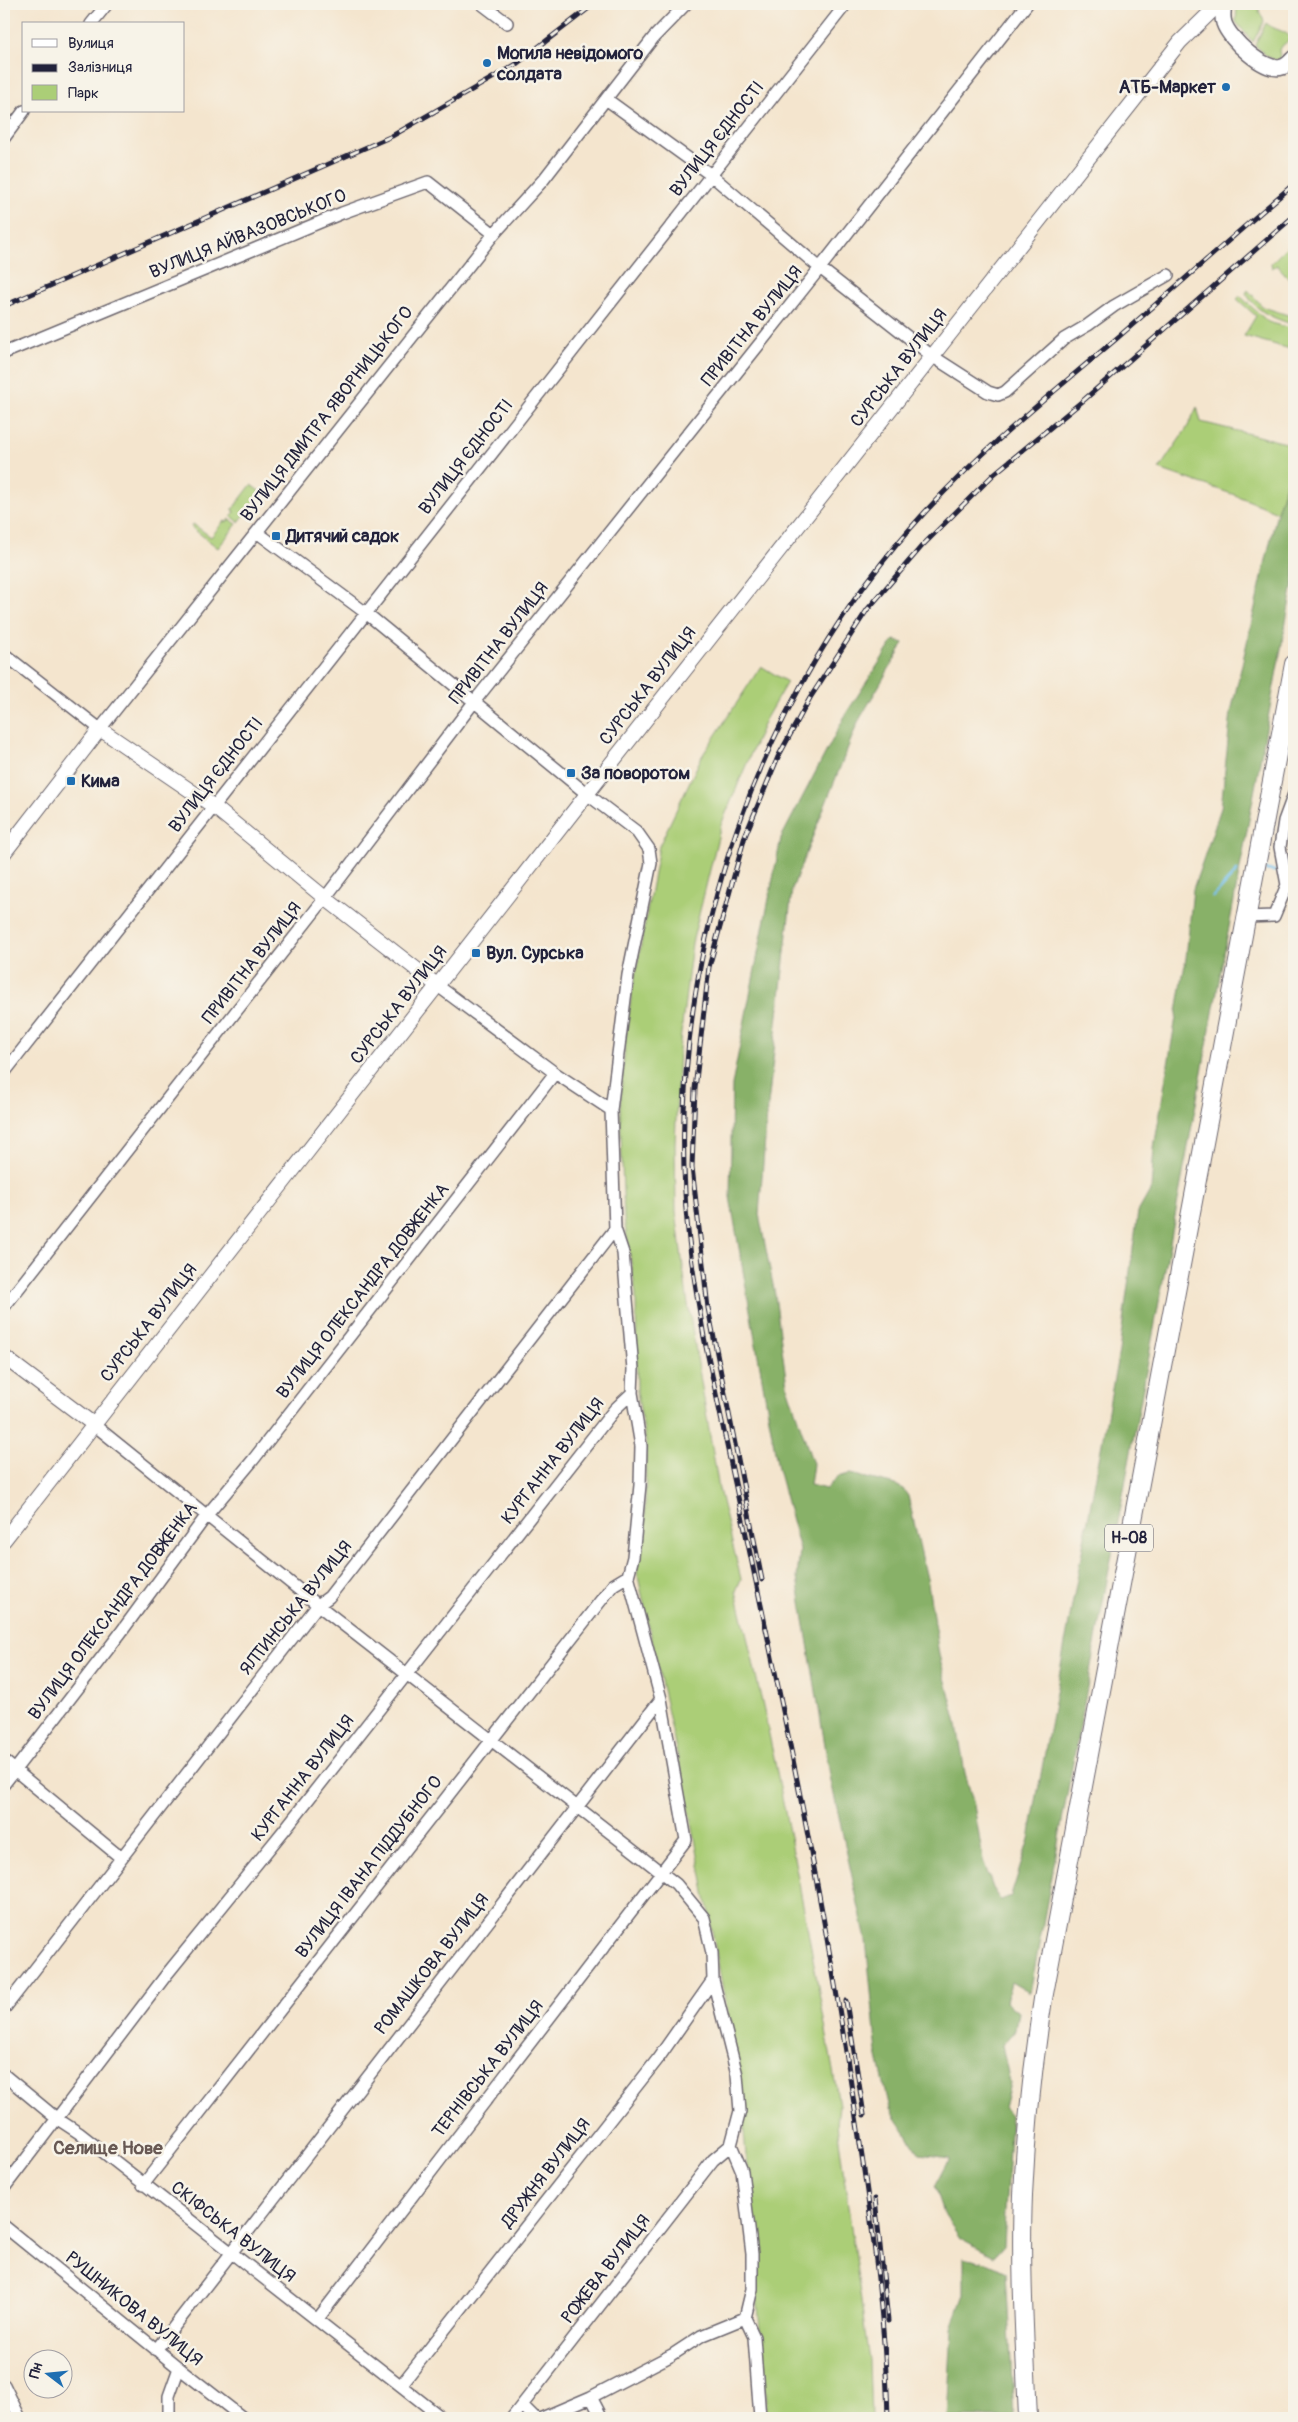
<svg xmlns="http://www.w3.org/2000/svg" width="1298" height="2422" font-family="Pangolin,sans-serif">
<rect width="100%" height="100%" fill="#f7f3e8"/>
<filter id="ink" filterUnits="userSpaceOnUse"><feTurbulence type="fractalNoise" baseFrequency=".02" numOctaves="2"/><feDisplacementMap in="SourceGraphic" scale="10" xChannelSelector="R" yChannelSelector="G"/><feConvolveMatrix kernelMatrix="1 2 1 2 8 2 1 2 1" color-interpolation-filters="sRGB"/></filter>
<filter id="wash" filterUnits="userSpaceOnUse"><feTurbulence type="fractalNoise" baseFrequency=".0096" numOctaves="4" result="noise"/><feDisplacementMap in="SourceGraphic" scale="20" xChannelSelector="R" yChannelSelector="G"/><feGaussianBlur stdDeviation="1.12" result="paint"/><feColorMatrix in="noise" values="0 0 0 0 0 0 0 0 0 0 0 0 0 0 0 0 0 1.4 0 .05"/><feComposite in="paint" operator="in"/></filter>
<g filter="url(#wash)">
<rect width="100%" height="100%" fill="#f4e5ce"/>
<path fill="#abce77" stroke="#667859" d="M1237,4L1259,5V11L1264,21L1253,42L1236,22Z
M1266,23C1275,31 1284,29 1291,38L1279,49L1280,58L1276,60L1268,57L1255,45Z
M1294,240V284L1277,265L1272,268L1271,263Z
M1248,290L1263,307L1294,317V325C1274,318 1257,313 1246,293Z
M1240,296L1268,322L1294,329V350L1244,336L1256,316L1237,299Z
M1197,407L1201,422L1294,445V458L1277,512L1235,495L1159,469L1187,428Z
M251,485L262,493L239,522L231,516L235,512L232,510Z
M229,519L237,524L218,548L191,527L193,524L211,537L224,521L227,522Z
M761,666L787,682L765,720L721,825L692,943L679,1050L675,1144L676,1212L687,1298L719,1489L741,1579L736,1591C778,1760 809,1933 839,2105L837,2125L869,2360L871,2418H767L740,2082L692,1822L637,1572L645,1517L646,1443L637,1392L636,1294L624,1219L620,1107L627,1021L659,846L702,756Z"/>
<path fill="#88b168" stroke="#556a52" d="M1294,458V579L1030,1993L1011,1982L1006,2002L1018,2012L1015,2030L1002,2045L1010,2083L1004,2108L1011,2116L1003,2246L994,2256L960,2238L945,2216L935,2186L950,2158L920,2154L890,2109L877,2053L866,1940L831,1781L797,1578L800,1550L778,1469L730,1197L732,1085L781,838L847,712L894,640L904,643L858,722L792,889L767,1114L759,1214L775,1295L787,1386L813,1464L810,1485L826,1489L837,1477L850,1474L896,1485L903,1489L908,1496L928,1583L939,1655L956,1719L965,1773L974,1805L983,1860L993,1888L1001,1900L1011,1896L1029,1839L1119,1351L1138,1212L1151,1189L1154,1148L1186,958L1193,889L1221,808L1231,712L1277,512Z
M964,2258L986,2263L1006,2272L1014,2418H947L952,2328L964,2294Z"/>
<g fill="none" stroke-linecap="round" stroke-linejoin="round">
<path stroke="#75c1ee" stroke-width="3" d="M1291,864L1294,862
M1266,870L1275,871
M1213,897L1237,871"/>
</g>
</g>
<g filter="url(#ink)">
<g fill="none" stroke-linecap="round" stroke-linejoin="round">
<g stroke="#6c666e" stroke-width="14">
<path id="minor" d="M482,4L507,23
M91,24L107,4
M606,99L711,175L820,268L932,356L988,392L998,395L1005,392L1064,339L1088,325L1114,306L1168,275
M4,138L24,111
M4,353L342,213L428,182L494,234
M4,654L100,729L494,234L544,179L654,37L686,4
M1246,917L1274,916L1287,885L1280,847L1284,821L1294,794
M438,986L555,1073
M4,1073L846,4
M4,1307L325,898L474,702L820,268L1027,4
M93,1424L318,1605L676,1884L704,1918L712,1953L713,1980L737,2075L740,2111L731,2145L742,2171L752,2254V2289L745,2318L754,2337L760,2418
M4,1761L120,1857
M4,1784L119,1635L207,1515L253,1460L555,1073L611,1110L628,975L651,863L649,849L637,832L587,794L366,613L258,533
M4,2009L318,1605L329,1597L615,1229
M4,2075L56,2118L79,2133L442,2418
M143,2185L613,1585L628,1576
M4,2188L167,1974L285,1829L615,1409L632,1393
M4,2226L179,2368L243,2418
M317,2320L686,1840L661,1699L628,1576L633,1557L640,1485L641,1446L632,1393L633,1369L623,1253L615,1229L611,1110
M156,2350L661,1699
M4,2385L20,2418
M401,2385L657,2060L713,1980
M522,2405L535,2418
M169,2418V2396L179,2368
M512,2418L713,2160L731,2145
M542,2418L591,2397
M602,2418L591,2397L672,2355L701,2336L745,2318"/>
</g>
<g stroke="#6c666e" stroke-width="16">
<path id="tertiary" d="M4,853L100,729L213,806L325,898L438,986
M4,1357L93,1424
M4,1540L587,794L1180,42L1219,4"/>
</g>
<g stroke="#6c666e" stroke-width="18">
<path id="secondary" d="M1224,4C1223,10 1222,17 1224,23C1229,39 1265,73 1282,67C1287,66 1291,61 1294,58"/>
</g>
<g stroke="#6c666e" stroke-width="20">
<path id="primary" d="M1028,2418C1025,2344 1020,2269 1023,2195C1026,2129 1033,2064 1043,1999L1294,664"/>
</g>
<use href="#minor" stroke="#fff" stroke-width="11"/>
<use href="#tertiary" stroke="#fff" stroke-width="14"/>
<use href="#secondary" stroke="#fff" stroke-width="15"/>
<use href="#primary" stroke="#fff" stroke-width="18"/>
<g stroke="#22223b" stroke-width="5">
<path id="rail" d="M4,306L392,136L515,65L594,4
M762,1580L708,1308L692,1167L695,1089L709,967L745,836L778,757L810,698L867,610L922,546L994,474L1085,399L1294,216
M846,2001L864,2115
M875,2199L888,2321
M888,2418C885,2306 868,2194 851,2084C813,1833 756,1585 704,1337C696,1289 687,1241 685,1192C671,947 759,692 926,511C984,448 1051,394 1116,339C1176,287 1234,235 1294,184"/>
</g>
<use href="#rail" stroke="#f7f3e8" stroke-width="3" stroke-dasharray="9" stroke-linecap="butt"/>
</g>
</g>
<g fill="#1f6fb2" stroke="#f7f3e8" stroke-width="2">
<circle cx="487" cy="63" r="5"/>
<circle cx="1226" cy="87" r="5"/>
<rect x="271" y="531" width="10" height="10" rx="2.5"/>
<rect x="566" y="768" width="10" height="10" rx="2.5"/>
<rect x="66" y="776" width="10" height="10" rx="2.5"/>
<rect x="471" y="948" width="10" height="10" rx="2.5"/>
</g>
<g text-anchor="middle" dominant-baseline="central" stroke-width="5" stroke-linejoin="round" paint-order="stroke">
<rect fill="#f7f3e8" stroke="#62616f" stroke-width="1" x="1105" y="1524.5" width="48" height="27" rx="4"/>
<g font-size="16" font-weight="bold" fill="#22223b">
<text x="1129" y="1538">Н-08</text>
</g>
<g font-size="18" font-weight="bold" fill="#22223b" stroke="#f7f3e8" text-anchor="start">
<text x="497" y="53">Могила невідомого<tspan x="497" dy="21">солдата</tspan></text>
<text x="1216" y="87" text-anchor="end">АТБ-Маркет</text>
<text x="286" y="536">Дитячий садок</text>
<text x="581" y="773">За поворотом</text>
<text x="81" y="781">Кима</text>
<text x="486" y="953">Вул. Сурська</text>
</g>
<g font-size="18" fill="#22223b" stroke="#f7f3e8">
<text transform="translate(717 139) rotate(-52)">ВУЛИЦЯ ЄДНОСТІ</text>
<text transform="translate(248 234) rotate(-22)">ВУЛИЦЯ АЙВАЗОВСЬКОГО</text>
<text transform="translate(752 326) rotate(-51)">ПРИВІТНА ВУЛИЦЯ</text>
<text transform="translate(899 368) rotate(-52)">СУРСЬКА ВУЛИЦЯ</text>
<text transform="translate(327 414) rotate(-52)">ВУЛИЦЯ ДМИТРА ЯВОРНИЦЬКОГО</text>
<text transform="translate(466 457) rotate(-52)">ВУЛИЦЯ ЄДНОСТІ</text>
<text transform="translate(499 643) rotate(-52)">ПРИВІТНА ВУЛИЦЯ</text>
<text transform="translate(648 686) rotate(-52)">СУРСЬКА ВУЛИЦЯ</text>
<text transform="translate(216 775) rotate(-52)">ВУЛИЦЯ ЄДНОСТІ</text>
<text transform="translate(252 963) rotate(-52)">ПРИВІТНА ВУЛИЦЯ</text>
<text transform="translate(399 1005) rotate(-52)">СУРСЬКА ВУЛИЦЯ</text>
<text transform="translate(363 1291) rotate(-52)">ВУЛИЦЯ ОЛЕКСАНДРА ДОВЖЕНКА</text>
<text transform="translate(149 1323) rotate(-52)">СУРСЬКА ВУЛИЦЯ</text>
<text transform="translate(553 1461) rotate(-52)">КУРГАННА ВУЛИЦЯ</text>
<text transform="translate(296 1608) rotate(-51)">ЯЛТИНСЬКА ВУЛИЦЯ</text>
<text transform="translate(113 1611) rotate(-53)">ВУЛИЦЯ ОЛЕКСАНДРА ДОВЖЕНКА</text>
<text transform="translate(303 1778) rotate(-52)">КУРГАННА ВУЛИЦЯ</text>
<text transform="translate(369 1867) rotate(-52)">ВУЛИЦЯ ІВАНА ПІДДУБНОГО</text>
<text transform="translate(432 1964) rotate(-52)">РОМАШКОВА ВУЛИЦЯ</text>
<text transform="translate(488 2069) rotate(-52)">ТЕРНІВСЬКА ВУЛИЦЯ</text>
<text transform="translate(546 2173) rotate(-52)">ДРУЖНЯ ВУЛИЦЯ</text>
<text transform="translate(233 2232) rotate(38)">СКІФСЬКА ВУЛИЦЯ</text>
<text transform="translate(606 2269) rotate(-52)">РОЖЕВА ВУЛИЦЯ</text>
<text transform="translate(134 2309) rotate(39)">РУШНИКОВА ВУЛИЦЯ</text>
</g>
<g font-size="19" font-weight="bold" fill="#675853" stroke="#f7f3e8">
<text x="108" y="2148">Селище Нове</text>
</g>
</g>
<rect width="1298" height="2422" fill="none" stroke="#f7f3e8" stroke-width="20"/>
<rect x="22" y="22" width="162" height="90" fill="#f7f3e8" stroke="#a29fa3"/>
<rect x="32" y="39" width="25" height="8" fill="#ffffff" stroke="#a29fa3"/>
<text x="68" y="48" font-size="15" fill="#22223b">Вулиця</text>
<rect x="32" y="64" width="25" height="8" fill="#22223b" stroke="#a29fa3"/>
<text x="68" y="72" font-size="15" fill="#22223b">Залізниця</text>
<rect x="32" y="85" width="25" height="15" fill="#abce77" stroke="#a29fa3"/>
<text x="68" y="98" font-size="15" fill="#22223b">Парк</text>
<g transform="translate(48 2374) rotate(286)"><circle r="24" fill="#f7f3e8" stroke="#a29fa3"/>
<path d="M0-4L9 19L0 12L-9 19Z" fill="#1f6fb2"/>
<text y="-8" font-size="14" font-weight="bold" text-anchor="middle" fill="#22223b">Пн</text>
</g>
</svg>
